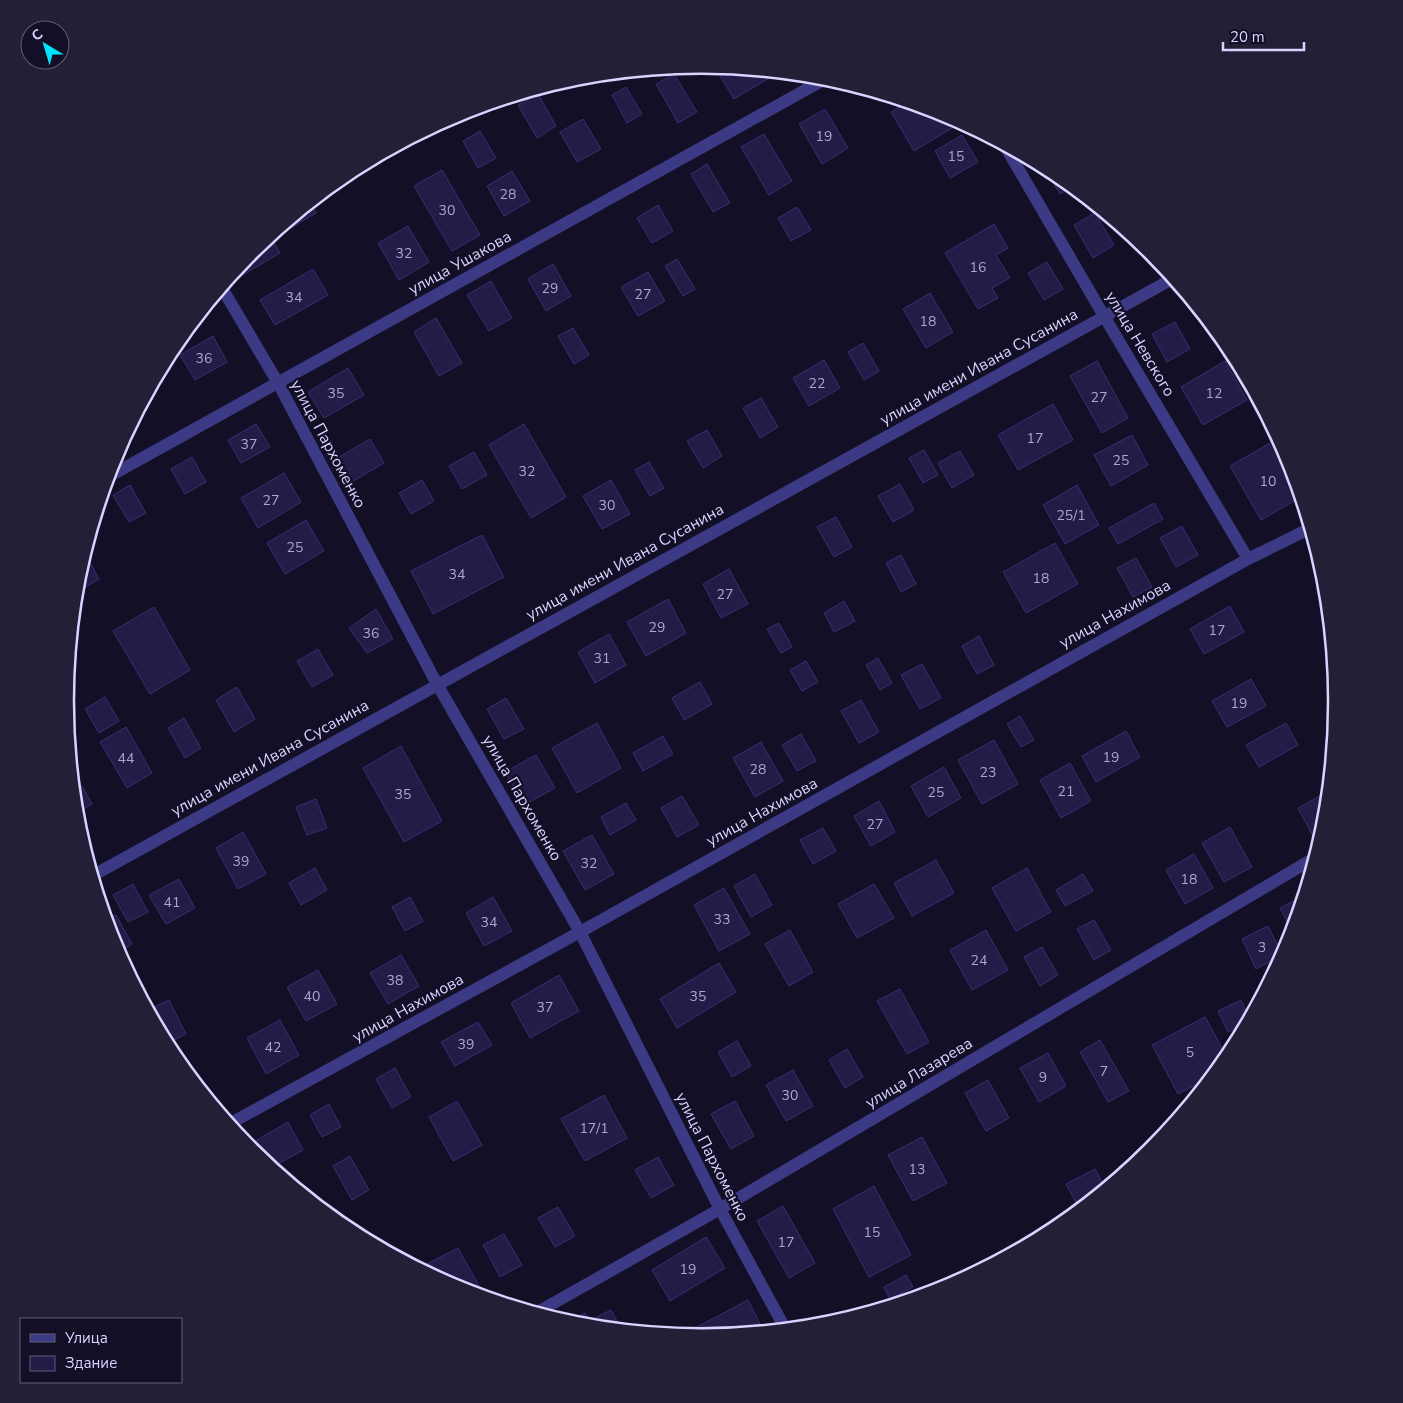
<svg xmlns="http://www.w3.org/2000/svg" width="1403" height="1403" font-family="'Nunito Sans',sans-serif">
<rect width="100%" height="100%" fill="#130f26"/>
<path fill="#241b47" stroke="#3b2d73" d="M714,66L768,72L771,77L734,99Z
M674,74L697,112L678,123L656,84Z
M626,87L642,114L627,123L612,95Z
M538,94L556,126L537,138L518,105Z
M908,102L945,114L962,122L914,151L891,112Z
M825,109L848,148L822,164L799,124Z
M583,119L601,149L577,162L560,132Z
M480,131L496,158L478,168L463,141Z
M764,134L792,181L769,195L741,147Z
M962,135L978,162L950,178L935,151Z
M707,164L730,203L713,212L691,174Z
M1044,167L1055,172L1073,187L1060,194Z
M442,170L480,235L452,251L414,186Z
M512,171L530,201L504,216L487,186Z
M310,203L316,213L287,230L284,225Z
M658,205L673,231L652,243L637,218Z
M797,207L811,230L791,241L778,218Z
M1095,213L1114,245L1093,258L1074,225Z
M994,224L1008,248L996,255L1010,278L992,288L998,298L978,309L945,253Z
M408,226L429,262L399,280L378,243Z
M270,236L280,253L241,276L237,269L252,251Z
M677,259L695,289L683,296L665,266Z
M1047,262L1063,289L1044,300L1028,273Z
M553,264L571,296L546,311L528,279Z
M313,269L328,295L275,325L260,300Z
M648,272L665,301L638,316L621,287Z
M491,281L512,318L489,331L467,295Z
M930,293L953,332L926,348L903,309Z
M436,318L462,363L439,376L414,332Z
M1175,322L1190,349L1167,362L1152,334Z
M573,328L589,355L574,364L558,336Z
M213,336L227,362L195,380L180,355Z
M863,343L879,371L864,380L848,352Z
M824,360L840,388L809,406L793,378Z
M1097,361L1128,418L1102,433L1070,376Z
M1225,361L1247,400L1203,425L1181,387Z
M348,368L364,395L324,418L308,392Z
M761,398L778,427L760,438L743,408Z
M1053,404L1073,440L1018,470L998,435Z
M256,424L270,447L241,463L228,440Z
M524,424L566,497L531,518L489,445Z
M707,430L722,456L703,468L687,441Z
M1132,435L1148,465L1111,486L1094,455Z
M1279,438L1290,458L1301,497L1261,520L1230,466Z
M370,439L384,463L350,483L336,459Z
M924,450L938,475L923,483L909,458Z
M960,451L974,475L952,488L938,463Z
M474,452L487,475L462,489L449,466Z
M192,457L206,482L185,494L171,469Z
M649,462L664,488L650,496L635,470Z
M284,473L301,502L258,528L241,498Z
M422,480L434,501L411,514L399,493Z
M611,480L630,514L602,529L583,496Z
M900,484L914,510L893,522L878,496Z
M130,485L146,513L129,522L113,495Z
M1077,485L1099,525L1065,544L1043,505Z
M1154,503L1163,519L1118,544L1109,528Z
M836,517L852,547L834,557L817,527Z
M306,520L324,551L285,574L267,543Z
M1182,526L1198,555L1176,567L1160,538Z
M482,535L504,577L433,614L411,571Z
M1055,543L1078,584L1026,613L1003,572Z
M85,553L99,579L76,593L77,577Z
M901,555L916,584L901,592L886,563Z
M1136,558L1152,587L1133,597L1117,568Z
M729,569L748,604L721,618L703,584Z
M668,599L686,633L646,656L627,622Z
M844,601L855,621L834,632L824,613Z
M1230,606L1244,632L1204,654L1190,629Z
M154,607L190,670L150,694L113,631Z
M376,609L393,639L367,653L349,628Z
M779,623L792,647L781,653L767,629Z
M609,634L626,665L595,683L578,652Z
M979,636L994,665L977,674L962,646Z
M318,649L333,675L312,687L297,661Z
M878,658L892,683L880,690L866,665Z
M806,661L818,682L802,691L790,670Z
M922,664L941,698L920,709L901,675Z
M1251,679L1266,706L1227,727L1212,701Z
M700,682L712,704L684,720L672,698Z
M237,687L255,719L234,732L216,700Z
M105,697L119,721L99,733L85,709Z
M506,698L524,729L504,739L487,709Z
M861,700L879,732L859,743L841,711Z
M1020,716L1034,740L1021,747L1007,724Z
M184,718L201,748L185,758L168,728Z
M597,723L621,768L577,793L552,748Z
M1286,723L1298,745L1259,767L1246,745Z
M126,727L152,773L127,788L100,742Z
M1126,731L1140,757L1096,782L1082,756Z
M801,734L816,761L797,771L782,745Z
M663,736L673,754L643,771L633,753Z
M994,740L1018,784L982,804L958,760Z
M761,742L783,781L755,797L733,758Z
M401,746L442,821L404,842L363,768Z
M536,755L555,788L524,805L505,772Z
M1070,763L1091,801L1061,818L1040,780Z
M944,767L961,798L928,817L911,786Z
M75,774L92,804L76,813L72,776Z
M1329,791L1324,833L1314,838L1298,808Z
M682,796L699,825L677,837L661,808Z
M316,799L327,828L307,835L296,807Z
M879,801L895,832L871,846L854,816Z
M626,803L636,820L610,835L601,817Z
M1230,827L1252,867L1224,882L1202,843Z
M823,828L836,851L813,864L800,840Z
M243,832L266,874L238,889L216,848Z
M592,835L614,874L585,890L563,851Z
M1194,854L1213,888L1185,904L1166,870Z
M936,860L954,893L912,916L894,883Z
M315,868L327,890L301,905L289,883Z
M1027,868L1051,912L1016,931L992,888Z
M755,874L772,905L751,917L734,886Z
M1083,874L1093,891L1065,906L1056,890Z
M179,879L195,908L166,924L149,895Z
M133,884L148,912L128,922L113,895Z
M874,884L894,918L857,938L838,904Z
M724,888L750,934L719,951L694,905Z
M1305,895L1296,924L1290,927L1280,908Z
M410,897L423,921L405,931L392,907Z
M493,897L512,931L484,946L466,913Z
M116,915L132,944L118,953L113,945L106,920Z
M1094,920L1111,950L1094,960L1077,929Z
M1268,926L1283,955L1256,969L1242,939Z
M790,930L813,972L789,986L765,944Z
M986,930L1008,970L972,990L950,950Z
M1042,947L1058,975L1040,986L1024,957Z
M401,955L419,986L388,1004L370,973Z
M719,963L736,992L677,1028L660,999Z
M318,970L337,1004L306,1021L287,987Z
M559,975L579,1011L530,1038L511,1003Z
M900,989L929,1042L907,1054L877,1001Z
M169,1000L186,1034L166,1044L148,1010Z
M1241,1000L1250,1019L1248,1022L1228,1032L1218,1011Z
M1205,1017L1228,1059L1215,1075L1178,1094L1152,1045Z
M280,1020L299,1055L266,1074L247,1038Z
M478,1022L492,1045L455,1066L441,1042Z
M1100,1040L1129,1091L1108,1102L1080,1052Z
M737,1041L751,1066L732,1077L718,1052Z
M847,1049L863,1077L845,1088L829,1060Z
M1048,1053L1066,1086L1039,1102L1020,1068Z
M395,1068L411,1097L392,1108L376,1079Z
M793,1070L813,1106L786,1121L766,1085Z
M988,1080L1009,1118L986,1131L965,1093Z
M604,1095L627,1138L585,1161L561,1119Z
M457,1101L482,1145L453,1161L429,1117Z
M735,1101L754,1136L731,1149L711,1114Z
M329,1104L341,1127L322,1137L310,1115Z
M288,1122L303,1150L271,1168L257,1156L250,1144Z
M922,1137L947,1183L913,1201L888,1155Z
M350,1156L369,1190L352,1200L333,1166Z
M658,1157L674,1185L651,1198L635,1170Z
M1095,1169L1106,1189L1080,1210L1066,1184Z
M874,1186L911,1255L869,1277L833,1209Z
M783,1206L815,1263L789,1278L757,1221Z
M558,1207L575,1236L555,1247L538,1218Z
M504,1234L522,1265L500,1277L483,1245Z
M706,1237L725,1268L670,1301L652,1270Z
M458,1248L484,1295L481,1296L458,1289L419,1269V1268Z
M906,1275L913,1287L890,1299L884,1287Z
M748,1300L764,1332L701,1338L688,1337L686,1333Z
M611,1310L622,1330L600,1328L595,1318Z
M585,1313L592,1327L577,1326L566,1322Z"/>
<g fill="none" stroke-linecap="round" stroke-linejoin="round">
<path stroke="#3d3a85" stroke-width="12" d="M1005,146L1104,316L1248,559
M222,288L278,383L437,684L580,932L720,1209L786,1330
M108,477L827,78
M92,876L1174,278
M229,1124L580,932L1248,559L1311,528
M536,1313L720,1209L1316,857"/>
</g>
<g text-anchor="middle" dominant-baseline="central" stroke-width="4.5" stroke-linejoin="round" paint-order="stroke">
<g font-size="14" fill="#aca6d1">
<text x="824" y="136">19</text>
<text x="956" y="156">15</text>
<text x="508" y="194">28</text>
<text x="447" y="210">30</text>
<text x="404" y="253">32</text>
<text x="978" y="267">16</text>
<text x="550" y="288">29</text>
<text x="643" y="294">27</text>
<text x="294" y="297">34</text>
<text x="928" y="321">18</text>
<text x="204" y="358">36</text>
<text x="817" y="383">22</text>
<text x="336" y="393">35</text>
<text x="1214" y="393">12</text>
<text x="1099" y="397">27</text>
<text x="1035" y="438">17</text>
<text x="249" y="444">37</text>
<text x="1121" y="460">25</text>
<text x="527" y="471">32</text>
<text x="1268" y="481">10</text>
<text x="271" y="500">27</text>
<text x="607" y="505">30</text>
<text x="1071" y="515">25/1</text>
<text x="295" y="547">25</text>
<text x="457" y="574">34</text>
<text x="1041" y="578">18</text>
<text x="725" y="594">27</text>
<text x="657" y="627">29</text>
<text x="1217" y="630">17</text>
<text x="371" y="633">36</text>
<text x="602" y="658">31</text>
<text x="1239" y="703">19</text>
<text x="1111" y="757">19</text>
<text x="126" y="758">44</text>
<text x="758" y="769">28</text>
<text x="988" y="772">23</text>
<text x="1066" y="791">21</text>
<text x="936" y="792">25</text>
<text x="403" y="794">35</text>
<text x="875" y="824">27</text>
<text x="241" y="861">39</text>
<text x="589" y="863">32</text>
<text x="1189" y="879">18</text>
<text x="172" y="902">41</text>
<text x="722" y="919">33</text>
<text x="489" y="922">34</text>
<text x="1262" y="947">3</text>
<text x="979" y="960">24</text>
<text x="395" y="980">38</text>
<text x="312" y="996">40</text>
<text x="698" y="996">35</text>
<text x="545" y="1007">37</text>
<text x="466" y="1044">39</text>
<text x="273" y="1047">42</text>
<text x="1190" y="1052">5</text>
<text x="1104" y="1071">7</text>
<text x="1043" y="1077">9</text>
<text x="790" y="1095">30</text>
<text x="594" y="1128">17/1</text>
<text x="917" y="1169">13</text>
<text x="872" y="1232">15</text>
<text x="786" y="1242">17</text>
<text x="688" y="1269">19</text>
</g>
<g font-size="16" fill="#d9d4ff" stroke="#130f26">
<text transform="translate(460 263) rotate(-29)">улица Ушакова</text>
<text transform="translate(1140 344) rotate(59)">улица Невского</text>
<text transform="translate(979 367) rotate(-29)">улица имени Ивана Сусанина</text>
<text transform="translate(328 444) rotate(62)">улица Пархоменко</text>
<text transform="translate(625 562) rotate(-29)">улица имени Ивана Сусанина</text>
<text transform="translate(1115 614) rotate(-29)">улица Нахимова</text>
<text transform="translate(270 758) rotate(-29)">улица имени Ивана Сусанина</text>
<text transform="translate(522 798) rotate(60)">улица Пархоменко</text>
<text transform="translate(762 812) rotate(-29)">улица Нахимова</text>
<text transform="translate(408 1008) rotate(-29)">улица Нахимова</text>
<text transform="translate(919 1073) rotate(-31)">улица Лазарева</text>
<text transform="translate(712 1157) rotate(63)">улица Пархоменко</text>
</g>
</g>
<path d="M0 0H1403V1403H0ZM74 701a627 627 0 1 1 1254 0a627 627 0 1 1-1254 0Z" fill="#231f37" fill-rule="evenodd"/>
<path fill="none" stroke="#d9d4ff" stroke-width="2.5" d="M74 701a627 627 0 1 1 1254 0a627 627 0 1 1-1254 0Z"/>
<rect x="20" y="1318" width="162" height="65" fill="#130f26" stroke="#625e7d"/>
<rect x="30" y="1334" width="25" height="8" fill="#3d3a85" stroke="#625e7d"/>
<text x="65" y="1343" font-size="15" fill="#d9d4ff">Улица</text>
<rect x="30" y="1356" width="25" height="15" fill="#241b47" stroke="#625e7d"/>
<text x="65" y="1368" font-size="15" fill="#d9d4ff">Здание</text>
<g transform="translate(45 45) rotate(322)"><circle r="24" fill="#130f26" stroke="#625e7d"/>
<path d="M0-4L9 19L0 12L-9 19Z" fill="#00e5ff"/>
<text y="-8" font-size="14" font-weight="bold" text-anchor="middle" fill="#d9d4ff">С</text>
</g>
<path d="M1223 42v8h81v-8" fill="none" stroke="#d9d4ff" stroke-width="2.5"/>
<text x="1230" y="42" font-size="15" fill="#d9d4ff" stroke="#130f26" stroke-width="4" paint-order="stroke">20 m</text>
</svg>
